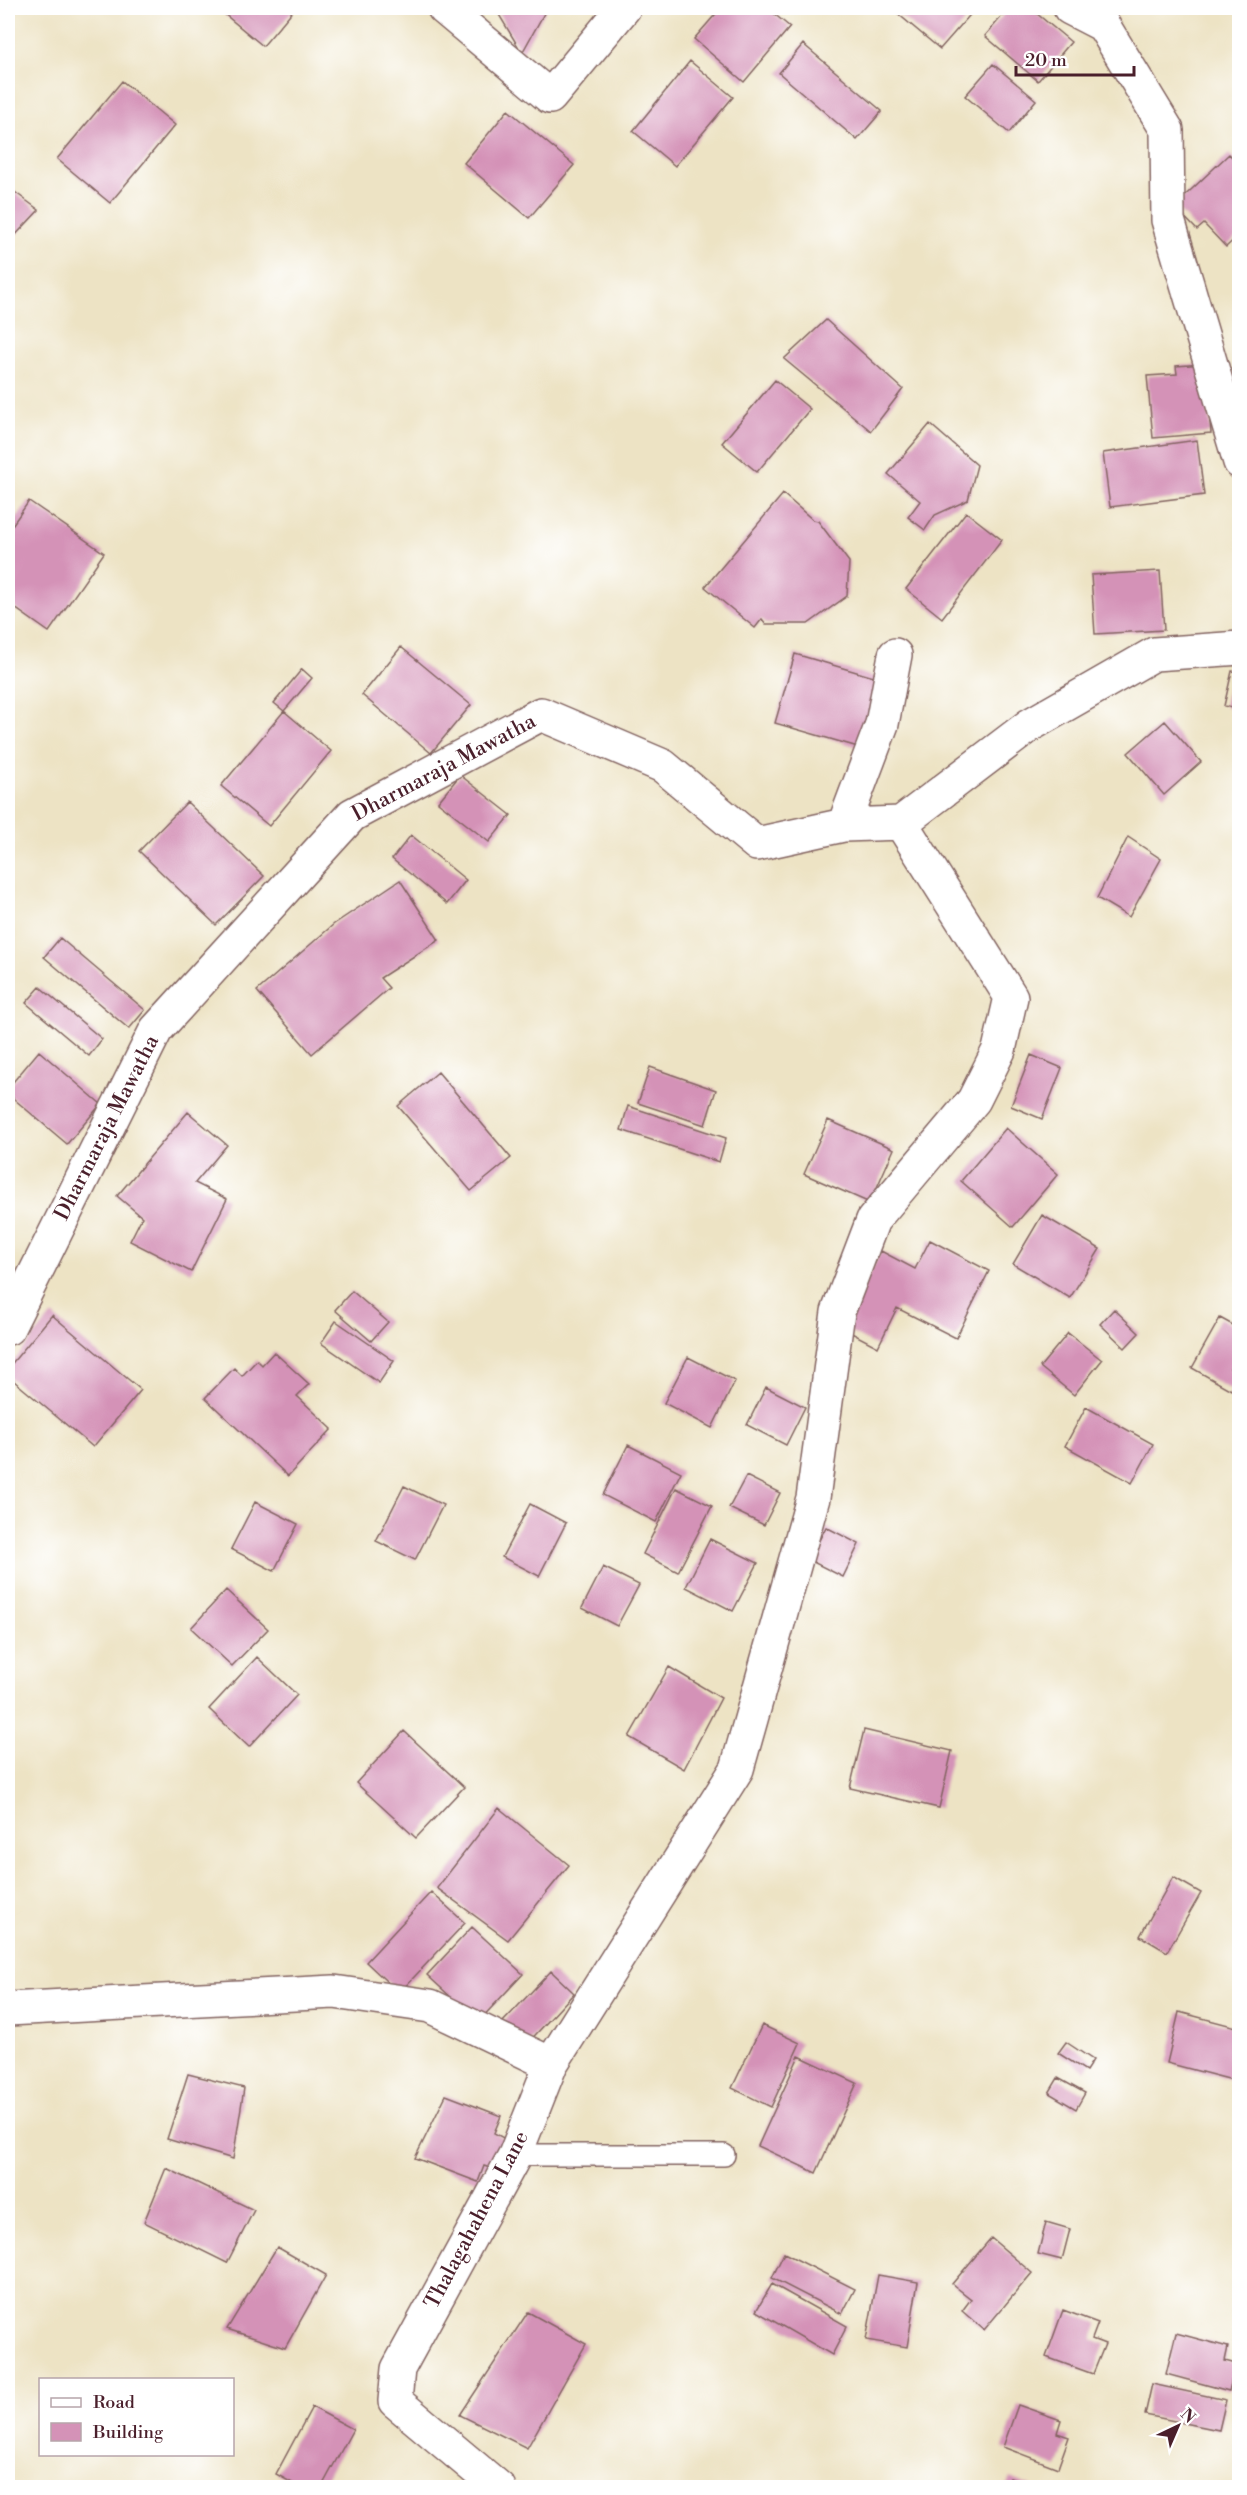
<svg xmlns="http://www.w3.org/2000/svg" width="1247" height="2495" font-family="'Libre Bodoni',serif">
<rect width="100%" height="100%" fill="#fff"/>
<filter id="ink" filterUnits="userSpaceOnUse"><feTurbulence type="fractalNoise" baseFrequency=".0167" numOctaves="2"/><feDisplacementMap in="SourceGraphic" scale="12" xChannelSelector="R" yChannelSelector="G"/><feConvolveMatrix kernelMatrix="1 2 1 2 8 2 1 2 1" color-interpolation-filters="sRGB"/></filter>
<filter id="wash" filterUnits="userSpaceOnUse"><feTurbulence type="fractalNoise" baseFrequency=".008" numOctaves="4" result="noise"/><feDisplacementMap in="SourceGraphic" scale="24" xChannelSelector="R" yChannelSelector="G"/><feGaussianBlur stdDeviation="1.35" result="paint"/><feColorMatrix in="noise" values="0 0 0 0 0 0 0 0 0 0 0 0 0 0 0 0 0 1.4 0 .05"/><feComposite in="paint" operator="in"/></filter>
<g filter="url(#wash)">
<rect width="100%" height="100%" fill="#ede3c4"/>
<g id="blocks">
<path fill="#d492b7" d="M217,8H295L263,46Z
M495,8H547L522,53Z
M721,8H767L790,27L744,82L694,39Z
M891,8H976L940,49Z
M1009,8H1030L1071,42L1038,81L985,36Z
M803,44L882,111L857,140L779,73Z
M690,61L733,97L675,166L633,131Z
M993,64L1036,100L1009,133L965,96Z
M122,81L175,125L110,203L57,159Z
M508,110L574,165L529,218L464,163Z
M1229,154L1240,165V234L1226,247L1204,224L1197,230L1174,206Z
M8,187L39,210L8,243Z
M826,320L903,389L871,431L784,359Z
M1204,364L1211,433L1153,438L1147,376L1177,374L1176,366Z
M775,380L810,409L757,472L722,443Z
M930,424L977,465L968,500L935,515L925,530L908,517L920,501L888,474Z
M1197,440L1204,495L1110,507L1103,453Z
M783,494L813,520L818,521L849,562L847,596L808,624H766L762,619L755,628L705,587Z
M29,501L104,553L49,632L8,603V531Z
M966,512L1002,540L942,618L906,589Z
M1160,571L1164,630L1095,634L1091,575Z
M401,647L471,705L431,753L362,695Z
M795,654L884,680L865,749L775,723Z
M302,669L312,678L284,711L274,703Z
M1232,671L1240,672V710L1224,706Z
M284,711L331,751L269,826L221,786Z
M1165,721L1201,762L1164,795L1128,753Z
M460,775L511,815L489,842L438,802Z
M187,802L264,876L216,925L139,851Z
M411,835L466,880L447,904L392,859Z
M1128,837L1161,859L1129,917L1097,898Z
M400,880L439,940L380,978L389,988L312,1054L257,991L334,924Z
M60,938L145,1010L129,1029L44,957Z
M40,987L102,1039L89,1056L26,1003Z
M39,1051L101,1104L67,1144L8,1094V1088Z
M1031,1055L1062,1068L1042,1119L1011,1106Z
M650,1067L716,1090L705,1125L638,1103Z
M438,1072L511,1158L471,1191L398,1106Z
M628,1106L726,1138L719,1162L621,1130Z
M188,1112L227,1145L195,1183L227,1199L191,1272L130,1241L142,1217L117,1196Z
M828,1120L894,1149L870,1203L804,1174Z
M1006,1128L1058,1174L1013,1227L961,1181Z
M1042,1215L1100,1249L1070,1298L1013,1264Z
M930,1240L989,1271L956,1338L897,1308L878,1347L842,1328L881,1251L915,1269Z
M352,1291L388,1322L371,1341L335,1310Z
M1114,1309L1139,1333L1125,1348L1100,1324Z
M52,1315L141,1390L93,1447L8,1376V1368Z
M1220,1318L1240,1329V1351L1230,1368L1240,1374L1231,1390L1192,1368Z
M336,1321L394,1361L379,1383L321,1343Z
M1068,1333L1102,1360L1074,1395L1040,1367Z
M274,1352L309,1384L297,1396L332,1429L288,1476L205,1398L234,1368L242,1376L257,1360L262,1365Z
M688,1357L735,1381L712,1428L664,1403Z
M766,1387L805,1407L786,1445L747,1425Z
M1086,1407L1153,1444L1132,1483L1065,1446Z
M628,1445L681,1472L656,1522L603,1495Z
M746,1476L780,1493L764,1525L729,1508Z
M404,1486L443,1505L415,1560L376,1541Z
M676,1488L712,1506L678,1572L643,1554Z
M255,1502L298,1524L274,1571L231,1549Z
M530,1504L566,1523L539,1576L502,1557Z
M826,1527L859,1544L843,1577L809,1560Z
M710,1539L758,1563L733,1611L686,1587Z
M603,1567L639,1585L617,1626L582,1608Z
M226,1590L268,1629L232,1666L191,1628Z
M257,1657L297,1695L249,1747L209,1709Z
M669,1667L721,1698L684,1769L629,1737Z
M864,1730L952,1751L939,1808L850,1788Z
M404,1731L464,1787L416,1838L356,1783Z
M499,1808L569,1865L508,1940L437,1888Z
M1173,1877L1201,1893L1167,1952L1140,1936Z
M431,1892L465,1923L399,1993L366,1962Z
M472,1927L523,1974L478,2022L427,1975Z
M551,1971L574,1993L525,2046L501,2024Z
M1179,2012L1240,2028V2082L1167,2063Z
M762,2025L800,2043L771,2107L732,2088Z
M1066,2042L1093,2060L1086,2071L1058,2053Z
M799,2056L857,2083L816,2173L758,2146Z
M188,2074L244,2088L233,2159L167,2139Z
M1058,2078L1085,2093L1076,2109L1049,2093Z
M446,2095L501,2116L494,2133L509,2141L496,2170L484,2166L478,2182L415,2158Z
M166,2168L254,2210L227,2263L144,2222Z
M1046,2222L1070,2229L1062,2260L1038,2254Z
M991,2238L1032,2273L984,2330L962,2311L971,2299L952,2284Z
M277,2247L326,2275L285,2348L227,2329Z
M784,2253L855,2289L842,2314L772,2278Z
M878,2275L918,2282L907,2347L866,2340Z
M772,2284L847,2326L832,2355L756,2311Z
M1063,2310L1098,2323L1092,2339L1105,2344L1093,2374L1046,2357Z
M528,2312L586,2344L527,2448L460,2415Z
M1176,2333L1228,2347L1225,2361L1236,2364L1229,2391L1166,2374Z
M1152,2384L1226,2400L1219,2430L1145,2415Z
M1018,2405L1061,2420L1057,2433L1069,2437L1058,2468L1003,2447Z
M312,2407L353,2429L321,2488H301L276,2474Z
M1010,2478L1032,2487V2488H1006Z"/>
</g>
</g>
<g filter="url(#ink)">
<use href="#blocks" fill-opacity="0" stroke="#836461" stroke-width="1.5"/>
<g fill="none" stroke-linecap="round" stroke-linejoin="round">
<g stroke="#836461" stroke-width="24">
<path id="lane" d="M515,2155H724"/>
</g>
<g stroke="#836461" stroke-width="36">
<path id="street" d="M444,8L550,97L624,8
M1070,8L1103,25L1167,130L1168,220L1240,462
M844,825L882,724L895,655
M8,1328L156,1030L352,815L541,714L663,766L757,844L844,825L901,823
M8,2009L334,1992L430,2006L551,2064L515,2155L398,2369L395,2401L499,2488
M551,2064L737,1769L813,1498L838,1312L873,1220L974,1100L999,1050L1011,997L901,823L1030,725L1154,654L1240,648"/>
</g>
<use href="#lane" stroke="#fff" stroke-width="21"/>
<use href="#street" stroke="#fff" stroke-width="33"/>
</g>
</g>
<g text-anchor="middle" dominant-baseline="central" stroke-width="5" stroke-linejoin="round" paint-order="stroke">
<g font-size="21" fill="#4a1f2b" stroke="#fff">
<text transform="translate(444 768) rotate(-28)">Dharmaraja Mawatha</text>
<text transform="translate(107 1128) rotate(-63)">Dharmaraja Mawatha</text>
<text transform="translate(477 2220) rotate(-62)">Thalagahahena Lane</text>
</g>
</g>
<rect width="1247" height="2495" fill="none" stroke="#fff" stroke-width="30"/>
<rect x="39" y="2378" width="195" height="78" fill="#ffffff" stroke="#b7a5aa" stroke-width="1.5"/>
<rect x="51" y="2398" width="30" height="9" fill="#ffffff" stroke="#b7a5aa" stroke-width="1.5"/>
<text x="93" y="2408" font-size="18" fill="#4a1f2b">Road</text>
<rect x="51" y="2423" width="30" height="18" fill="#d492b7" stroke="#b7a5aa" stroke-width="1.5"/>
<text x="93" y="2438" font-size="18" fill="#4a1f2b">Building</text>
<g transform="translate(1178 2426) rotate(44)" stroke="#ffffff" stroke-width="4.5" paint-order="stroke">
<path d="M0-4.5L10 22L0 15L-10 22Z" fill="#4a1f2b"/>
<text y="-9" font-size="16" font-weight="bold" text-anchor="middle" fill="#4a1f2b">N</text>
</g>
<path d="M1016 66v9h118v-9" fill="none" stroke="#4a1f2b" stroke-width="3"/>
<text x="1025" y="66" font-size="18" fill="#4a1f2b" stroke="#ffffff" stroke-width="4.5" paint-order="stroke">20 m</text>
</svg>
